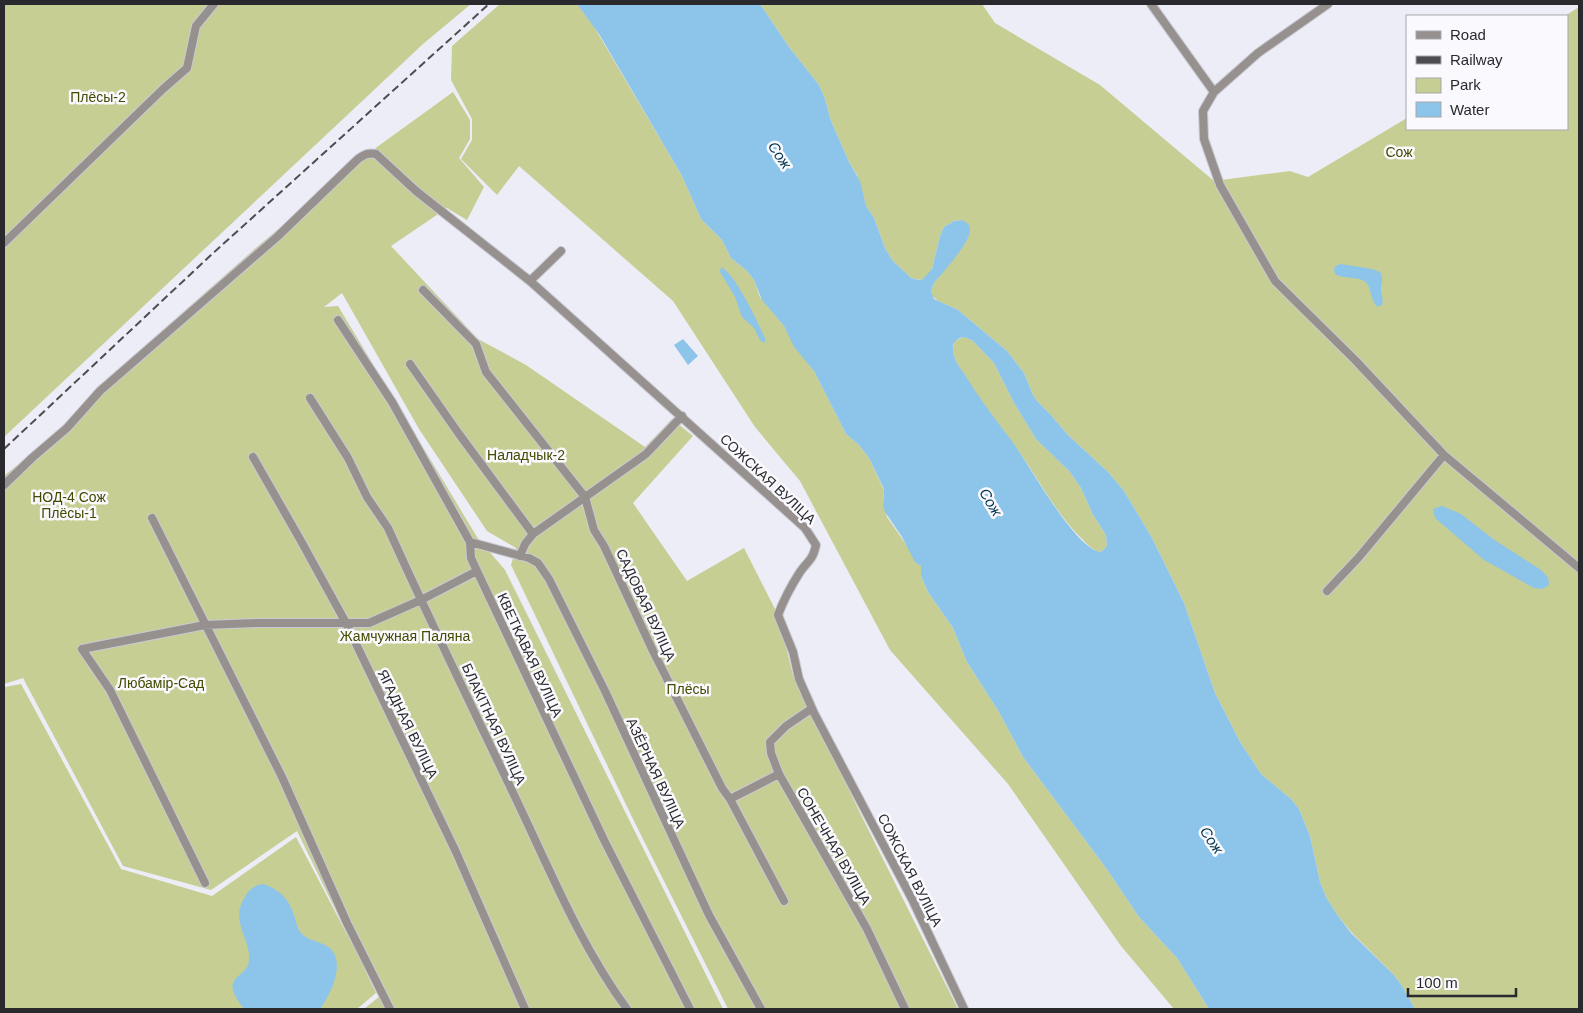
<svg xmlns="http://www.w3.org/2000/svg" width="1583" height="1013" font-family="Helvetica,sans-serif">
<rect width="100%" height="100%" fill="#ecedf6"/>
<path fill="#c6ce94" d="M4,4H471L423,44L4,437Z
M500,4H577L593,25L682,176L701,219L722,240L731,258L747,271L754,280L760,297L784,326L795,347L814,371L846,434L859,445L869,458L884,490L883,501L887,517L921,566V576L928,592L953,628L967,662L999,712L1023,757L1106,868L1139,917L1177,958L1209,1009H1174L1121,946L1008,784L890,650L800,481L755,427L673,301L519,166L497,195L461,159L472,140V119L451,80L452,46Z
M760,4H982L995,23L1100,85L1214,181L1290,171L1308,177L1407,118V129H1567V16H1565L1579,7V1009H1415L1402,986L1393,974L1351,932L1336,913L1326,897L1320,882L1310,836L1299,809L1291,799L1262,775L1240,742L1215,693L1184,603L1152,538L1124,491L1108,472L1069,436L1049,413L1037,401L1033,395L1024,373L1007,351L958,310L938,301L932,296L931,291L934,283L964,244L962,220L954,221L944,227L940,236L932,269L927,277L923,279L920,280L911,278L893,261L885,248L874,218L866,206L857,175L849,162L831,121L825,99L819,85L789,47Z
M453,92L470,120V139L459,158L484,187L467,220L447,208L391,246L478,339L526,365L645,447L672,419L693,436L633,503L687,581L744,548L778,615L793,675L811,709L860,813L958,1009H728L633,819L511,565L516,548L487,531L419,429L342,293L324,307L338,306L477,537L505,570L723,1009H364L380,996L363,966L376,993L357,1009H4V689L5,687L21,684L121,869L212,896L296,837L352,944L297,831L211,890L123,866L23,678L4,684V476L66,425L97,388L258,246L377,147Z
M963,337L972,340L994,363L1014,403L1036,439L1070,472L1081,488L1093,515L1106,535L1107,546L1101,552C1093,551 1088,545 1083,540C1052,510 1035,471 1009,438C992,414 964,383 954,356C952,350 953,346 955,341Z"/>
<path fill="#8cc4ea" fill-rule="evenodd" d="M577,4H760L789,47L819,85L825,99L831,121L849,162L860,181L866,206L874,218L885,248L893,261L911,278L919,280L923,279L932,269L940,236L944,227L954,221L962,220C966,222 970,224 970,229C971,242 943,272 934,283L931,291L934,299L958,310L1007,351L1024,373L1033,395L1037,401L1049,413L1069,436L1108,472L1124,491L1152,538L1184,603L1215,693L1240,742L1262,775L1291,799L1299,809L1310,836L1320,882L1326,897L1336,913L1351,933L1393,974L1402,986L1415,1009H1209L1177,958L1139,917L1106,868L1023,757L999,712L967,662L953,628L928,592L921,576V566L915,562L902,537L885,512L883,505L884,489L869,458L859,445L846,434L814,371L794,347L784,326L762,300L754,280L747,271L731,258L722,240L701,219L682,176L599,34ZM963,337L972,340L994,363L1014,403L1036,439L1070,472L1081,488L1093,515L1106,535L1107,546L1101,552C1074,549 1029,463 1011,440C995,419 979,398 965,375C960,368 954,360 953,351C952,343 956,339 963,337Z
M1341,264L1372,269L1380,272C1384,278 1381,282 1381,289C1381,295 1384,299 1382,305L1378,307L1375,304C1371,298 1371,291 1368,285C1363,275 1344,280 1335,274L1334,270L1335,266Z
M721,267C735,273 758,323 765,338V343L760,340L754,328L742,317L735,297L720,272Z
M683,339L698,356L688,365L674,345Z
M1442,506L1461,514L1493,539L1541,570C1546,575 1551,579 1548,586L1542,589L1534,588L1484,560L1435,518L1433,509Z
M263,884C279,889 289,899 294,915C296,921 297,928 301,933C307,940 317,941 325,945C349,957 331,994 320,1009H244C216,974 248,980 249,960C251,938 229,922 245,897C249,889 255,885 263,884Z"/>
<g fill="none" stroke-linecap="round" stroke-linejoin="round">
<path stroke="#8cc4ea" stroke-width="2" d="M4,5L6,4"/>
<g stroke="#c9cad2" stroke-width="10">
<path id="minor" d="M1151,4L1214,92
M1328,4L1258,53L1214,92L1203,111L1204,139L1220,185L1275,281L1356,361L1444,455L1579,568
M4,243L163,89L187,68L196,26L214,4
M530,281L561,251
M423,290L476,344L486,372L585,497L594,530L604,546L653,651L722,788L730,799L779,774
M338,320L392,402L470,542L471,558L477,571L604,840L690,1009
M410,364L459,434L533,534
M310,398L348,458L367,497L388,528C429,619 473,709 516,799C550,870 580,945 627,1009
M253,457L301,541L346,623L456,852L525,1009
M4,485L32,458L67,428L100,391L277,237L358,159C364,155 368,152 376,154L416,191L530,281L805,528L816,545C812,562 809,559 800,572C791,586 784,599 778,615L793,652L799,679L814,713L913,901L964,1009
M152,518L282,777L347,923L390,1009
M470,542L529,558L538,563L549,579L605,691L709,915L761,1009
M520,556L525,544L533,534L646,454L682,416
M1327,591L1359,557L1444,455
M811,709L786,726L770,742L771,753L779,774L867,929L905,1009
M730,799L784,901
M205,883L110,690L82,649L205,625L258,623H369L421,600L477,571"/>
</g>
<use href="#minor" stroke="#96918f" stroke-width="8"/>
<path stroke="#4c4c51" stroke-width="2" stroke-dasharray="8 4" stroke-linecap="butt" d="M4,449L211,255L489,4"/>
</g>
<g text-anchor="middle" dominant-baseline="central" stroke-width="5" stroke-linejoin="round" paint-order="stroke">
<g font-size="14" fill="#454a00" stroke="#fafafe">
<text x="98" y="97">Плёсы-2</text>
<text x="1399" y="152">Сож</text>
<text x="526" y="455">Наладчык-2</text>
<text x="69" y="497">НОД-4 Сож<tspan x="69" dy="16">Плёсы-1</tspan></text>
<text x="405" y="636">Жамчужная Паляна</text>
<text x="161" y="683">Любамір-Сад</text>
<text x="688" y="689">Плёсы</text>
</g>
<g font-size="14" fill="#2a2a2e" stroke="#fafafe">
<text transform="translate(768 479) rotate(43)">СОЖСКАЯ ВУЛІЦА</text>
<text transform="translate(646 605) rotate(65)">САДОВАЯ ВУЛІЦА</text>
<text transform="translate(530 655) rotate(65)">КВЕТКАВАЯ ВУЛІЦА</text>
<text transform="translate(408 724) rotate(64)">ЯГАДНАЯ ВУЛІЦА</text>
<text transform="translate(494 724) rotate(65)">БЛАКІТНАЯ ВУЛІЦА</text>
<text transform="translate(656 773) rotate(65)">АЗЁРНАЯ ВУЛІЦА</text>
<text transform="translate(834 846) rotate(60)">СОНЕЧНАЯ ВУЛІЦА</text>
<text transform="translate(910 870) rotate(63)">СОЖСКАЯ ВУЛІЦА</text>
</g>
<g font-size="15" font-style="italic" fill="#04344d" stroke="#fafafe">
<text transform="translate(780 155) rotate(56)">Сож</text>
<text transform="translate(991 502) rotate(59)">Сож</text>
<text transform="translate(1212 840) rotate(56)">Сож</text>
</g>
</g>
<rect width="1583" height="1013" fill="none" stroke="#2a2a2e" stroke-width="10"/>
<rect x="1406" y="15" width="162" height="115" fill="#fafafe" stroke="#a7a7ab"/>
<rect x="1416" y="31" width="25" height="8" fill="#96918f" stroke="#a7a7ab"/>
<text x="1450" y="40" font-size="15" fill="#2a2a2e">Road</text>
<rect x="1416" y="56" width="25" height="8" fill="#4c4c51" stroke="#a7a7ab"/>
<text x="1450" y="65" font-size="15" fill="#2a2a2e">Railway</text>
<rect x="1416" y="78" width="25" height="15" fill="#c6ce94" stroke="#a7a7ab"/>
<text x="1450" y="90" font-size="15" fill="#2a2a2e">Park</text>
<rect x="1416" y="102" width="25" height="15" fill="#8cc4ea" stroke="#a7a7ab"/>
<text x="1450" y="115" font-size="15" fill="#2a2a2e">Water</text>
<path d="M1408 988v8h108v-8" fill="none" stroke="#2a2a2e" stroke-width="2.5"/>
<text x="1416" y="988" font-size="15" fill="#2a2a2e" stroke="#fafafe" stroke-width="4" paint-order="stroke">100 m</text>
</svg>
